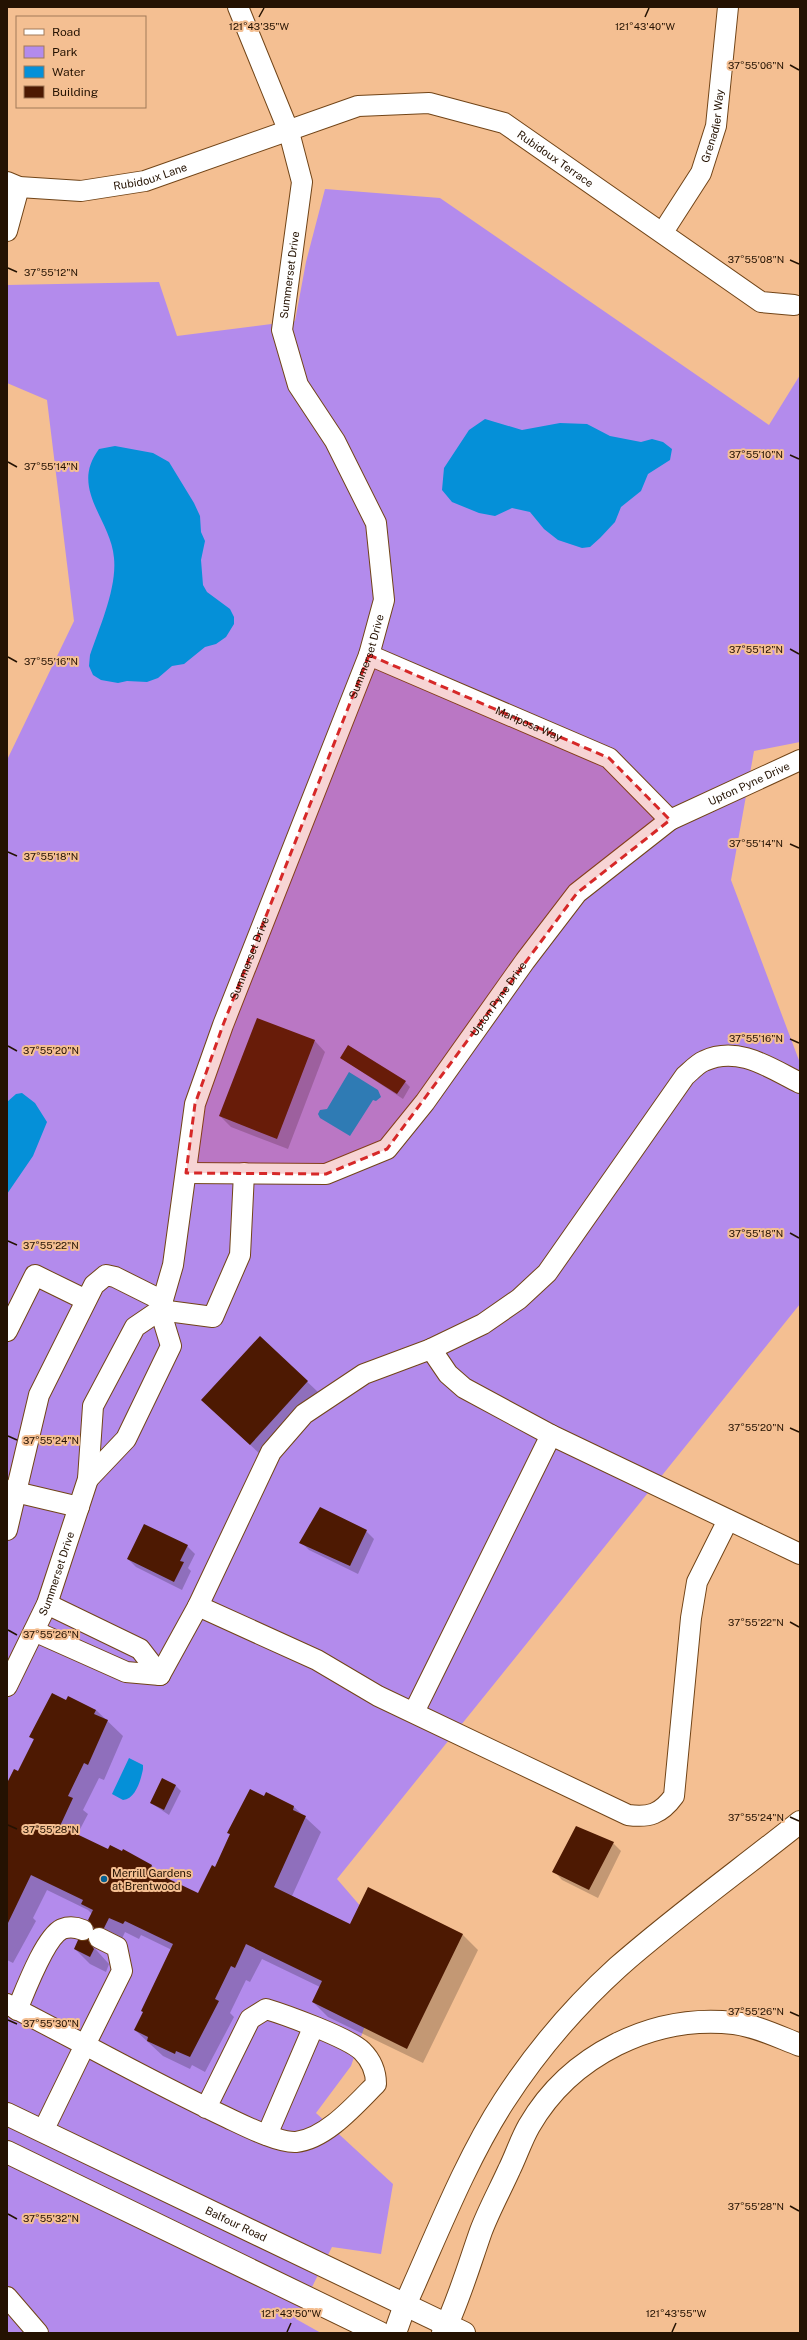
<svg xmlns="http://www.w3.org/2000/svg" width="807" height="2340" font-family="'Public Sans',sans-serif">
<rect width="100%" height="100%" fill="#f4bf92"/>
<path fill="#b38bec" d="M325,189L440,198L769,425L800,375V742L754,751L731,880L800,1063V1304L337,1879L393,1944L351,2066L316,2113L393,2184L381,2254L332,2247L296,2319L321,2333H7V760L74,621L47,400L7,383V285L159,282L177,336L295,321L306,262Z"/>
<path fill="#0590d8" d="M485,419L522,430L560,423L587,424L610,436L641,442L652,439L663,442L672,449L670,460L648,474L641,491L621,507L615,522L600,538L590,547L582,548L558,540L544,529L530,512L512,508L495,516L479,513L452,502L442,490L444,468L469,430Z
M115,446L153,453L169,462L194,503L200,516L201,532L205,541L201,560L203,585L207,592L230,609L234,617V624L226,637L216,644L205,647L184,664L172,666L158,678L147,682L127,681L118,683L101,680L93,675L89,666L90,655C100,626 117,588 114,558C111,519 69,489 99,449Z
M349,1072L378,1090L381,1097L376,1101L373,1100L350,1136L320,1118L318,1114L320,1110L327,1109Z
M22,1093L35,1103L47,1122L33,1156L7,1194V1102L16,1094Z
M129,1758L143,1765V1769C141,1779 136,1799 123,1800L112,1794Z"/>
<path fill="#0003" d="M315,1041L325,1052L288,1149L231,1127L220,1116Z
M341,1058L405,1082L410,1087L403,1099Z
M260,1337L318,1392L261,1455L202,1400Z
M310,1524L366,1531L374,1539L358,1574L309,1550L301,1542Z
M187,1546L195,1554L188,1568L191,1571L182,1590L136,1567L128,1559Z
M67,1701L96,1710L123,1736L104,1780L99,1778L83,1810L88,1814L77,1835L108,1850L122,1852L123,1850L152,1866L162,1877L199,1894L215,1868L231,1835L228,1833L267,1793L294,1807L321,1832L292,1896L351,1925L368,1888L463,1935L478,1950L423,2063L328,2017L313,2002L320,1987L262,1959L250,1982L246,1980L230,2013L234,2017L205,2072L192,2065L190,2069L163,2056L135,2030L172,1950L141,1935L139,1939L125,1932L120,1943H110L95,1927L92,1914L88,1910L47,1890L33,1918L36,1921L13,1963L7,1960V1785L18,1773L34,1740L30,1737Z
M175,1785L181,1791L169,1815L151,1803Z
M594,1834L613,1843L621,1851L598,1898L562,1880L554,1871Z
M88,1941L109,1964L106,1972L90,1964L75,1949Z"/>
<path fill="#4d1902" d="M257,1018L315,1040L277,1139L219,1116Z
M348,1045L406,1081L397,1094L340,1058Z
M260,1336L308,1381L250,1445L201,1400Z
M320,1507L367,1530L350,1566L299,1543Z
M144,1524L188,1545L180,1561L184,1562L174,1582L127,1559Z
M52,1693L66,1700L68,1696L96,1710L94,1714L108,1720L88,1765L84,1763L68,1796L73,1798L60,1826L108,1849L110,1845L122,1851L123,1849L152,1865L150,1870L198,1893L212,1865L215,1867L230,1834L227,1833L250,1789L264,1796L266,1792L294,1806L293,1810L306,1816L274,1887L350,1924L368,1887L463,1934L407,2049L312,2002L322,1981L246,1944L235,1968L231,1966L215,1999L219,2001L190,2057L176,2051L175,2054L147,2041L148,2037L134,2030L143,2012L141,2011L173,1944L125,1921L123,1924L109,1918L104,1928H94L88,1920L93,1910L81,1904L83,1900L31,1875L7,1925V1783L14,1769L18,1771L34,1739L29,1737Z
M162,1778L176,1785L164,1810L150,1803Z
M576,1826L614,1842L589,1890L552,1872Z
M78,1940H88L94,1949L90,1957L74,1949Z"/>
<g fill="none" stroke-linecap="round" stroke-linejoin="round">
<g stroke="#714417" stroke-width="22">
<g id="minor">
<path id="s1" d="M7,182L19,187L81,191L145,181L358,106L429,103L504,123L761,302L794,305"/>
<path d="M7,231L19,187"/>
<path id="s2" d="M663,232L701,173L716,126L728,7"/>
<path id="s3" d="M369,655L609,758L670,820"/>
<path id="s4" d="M186,1173L326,1174L387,1149L425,1102L525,961L577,893L670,820L800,760"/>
<path d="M160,1310L213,1317L240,1255L244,1173"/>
<path d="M7,1331L35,1275L86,1300"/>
<path d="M431,1349L448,1374L464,1388L551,1435L800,1554"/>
<path id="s5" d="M88,1479L126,1439L171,1346L160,1310L173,1265L195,1104L223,1025L369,655L384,600L376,523L335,441L298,385L282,330L302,182L289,132L238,7"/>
<path d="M7,1490L79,1507"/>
<path d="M7,1530L39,1395L94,1285L106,1275L115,1277L163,1301"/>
<path d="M198,1606L317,1660L378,1696L628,1815C649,1818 661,1814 674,1796L691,1618L697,1582L728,1520"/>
<path d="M34,1631L126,1672L160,1675L140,1649L47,1604"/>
<path d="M160,1675L198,1606L271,1452L304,1414L364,1374L431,1349L483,1324L519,1299L547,1273L685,1076C691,1071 697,1064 704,1061C738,1045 770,1068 800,1083"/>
<path id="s6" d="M7,1686L47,1604L88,1479L93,1406L135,1327L160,1310"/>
<path d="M414,1712L551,1435"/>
<path d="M99,1938L117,1947L122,1971L85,2045C132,2070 179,2095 228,2118C245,2126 278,2143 296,2142C326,2139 356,2104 376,2084C376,2071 372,2061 362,2051C349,2038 286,2015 266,2009L250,2019L206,2108"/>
<path d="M7,2004L85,2045L43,2131"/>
<path d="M17,2010C25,1991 45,1937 62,1929C70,1926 76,1927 83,1930"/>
<path d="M267,2135L313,2028"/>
<path d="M7,2297L38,2333"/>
</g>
</g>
<g stroke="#714417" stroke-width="24">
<g id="major">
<path id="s7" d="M7,2114L464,2333"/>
<path d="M7,2152L380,2333"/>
</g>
</g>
<g stroke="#714417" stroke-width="24">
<path id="highway" d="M395,2333L405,2305C435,2239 465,2161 504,2101C535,2053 575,2006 618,1967C676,1916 740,1870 800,1822
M443,2333C459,2300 469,2265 481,2231C489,2210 500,2190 509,2170C516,2156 521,2140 529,2126C570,2055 653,2014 734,2023C757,2026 779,2037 800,2045"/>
</g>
<use href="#minor" stroke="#fff" stroke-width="20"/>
<use href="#major" stroke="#fff" stroke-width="22"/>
<use href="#highway" stroke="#fff" stroke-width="22"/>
</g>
<path fill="#d62828" fill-opacity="0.2" stroke="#d62828" stroke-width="3" stroke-dasharray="8 5" stroke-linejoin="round" d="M369,655L609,758L670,820L577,893L387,1149L326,1174L186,1173L195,1104L223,1025Z"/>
<path fill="none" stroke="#241202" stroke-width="1.5" d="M259,17L264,8M645,17L649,8M790,65L799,70M790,260L799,264M8,268L17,272M790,455L799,459M8,462L17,467M790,649L799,654M8,657L17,662M790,844L799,848M8,852L17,856M790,1039L799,1043M8,1046L17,1051M790,1233L799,1238M8,1241L17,1245M790,1428L799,1432M8,1436L17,1440M790,1622L799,1627M8,1630L17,1635M790,1817L799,1821M8,1825L17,1829M790,2012L799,2016M8,2020L17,2024M790,2206L799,2211M8,2214L17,2219M287,2332L291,2323M672,2332L676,2323"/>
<circle fill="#066091" stroke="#f4bf92" stroke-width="1.5" cx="104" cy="1879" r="4"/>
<g text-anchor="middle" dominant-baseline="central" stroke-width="4" stroke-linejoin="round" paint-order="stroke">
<g font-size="11" fill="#241202" stroke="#f4bf92">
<text stroke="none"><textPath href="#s2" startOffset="119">Grenadier Way</textPath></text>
<text stroke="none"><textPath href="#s1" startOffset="577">Rubidoux Terrace</textPath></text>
<text stroke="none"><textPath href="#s1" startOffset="146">Rubidoux Lane</textPath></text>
<text stroke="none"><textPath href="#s5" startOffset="1293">Summerset Drive</textPath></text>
<text stroke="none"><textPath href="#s5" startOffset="885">Summerset Drive</textPath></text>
<text stroke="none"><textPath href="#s3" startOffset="174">Mariposa Way</textPath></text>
<text stroke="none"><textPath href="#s4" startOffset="730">Upton Pyne Drive</textPath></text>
<text stroke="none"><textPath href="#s5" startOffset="561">Summerset Drive</textPath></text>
<text stroke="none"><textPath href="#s4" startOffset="393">Upton Pyne Drive</textPath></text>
<text stroke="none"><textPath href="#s6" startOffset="123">Summerset Drive</textPath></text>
<text stroke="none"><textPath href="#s7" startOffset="254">Balfour Road</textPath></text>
</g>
<g font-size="11" fill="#241202" stroke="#f4bf92" text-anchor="start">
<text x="112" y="1873">Merrill Gardens<tspan x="112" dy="13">at Brentwood</tspan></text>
</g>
</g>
<g font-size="10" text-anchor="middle" fill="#241202" stroke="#f4bf92" stroke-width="4" stroke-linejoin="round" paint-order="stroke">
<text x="259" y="30">121°43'35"W</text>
<text x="645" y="30">121°43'40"W</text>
<text x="756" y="69">37°55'06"N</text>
<text x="756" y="263">37°55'08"N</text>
<text x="51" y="276">37°55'12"N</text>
<text x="756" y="458">37°55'10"N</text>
<text x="51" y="470">37°55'14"N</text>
<text x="756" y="653">37°55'12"N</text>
<text x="51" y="665">37°55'16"N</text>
<text x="756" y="847">37°55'14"N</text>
<text x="51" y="860">37°55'18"N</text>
<text x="756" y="1042">37°55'16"N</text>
<text x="51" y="1054">37°55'20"N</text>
<text x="756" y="1237">37°55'18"N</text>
<text x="51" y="1249">37°55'22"N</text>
<text x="756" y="1431">37°55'20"N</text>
<text x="51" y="1444">37°55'24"N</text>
<text x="756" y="1626">37°55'22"N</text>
<text x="51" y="1638">37°55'26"N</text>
<text x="756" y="1821">37°55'24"N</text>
<text x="51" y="1833">37°55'28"N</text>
<text x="756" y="2015">37°55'26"N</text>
<text x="51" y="2027">37°55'30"N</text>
<text x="756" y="2210">37°55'28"N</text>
<text x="51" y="2222">37°55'32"N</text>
<text x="291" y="2317">121°43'50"W</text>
<text x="676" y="2317">121°43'55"W</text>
</g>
<rect width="807" height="2340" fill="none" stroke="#241202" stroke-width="16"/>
<rect x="16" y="16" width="130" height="92" fill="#f4bf92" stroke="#a17a58"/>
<rect x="24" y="29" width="20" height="6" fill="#ffffff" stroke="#a17a58"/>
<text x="52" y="36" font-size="12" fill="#241202">Road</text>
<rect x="24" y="46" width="20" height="12" fill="#b38bec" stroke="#a17a58"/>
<text x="52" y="56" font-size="12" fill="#241202">Park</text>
<rect x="24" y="66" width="20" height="12" fill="#0590d8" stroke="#a17a58"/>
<text x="52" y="76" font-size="12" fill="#241202">Water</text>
<rect x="24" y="86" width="20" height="12" fill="#4d1902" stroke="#a17a58"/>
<text x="52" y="96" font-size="12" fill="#241202">Building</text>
</svg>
